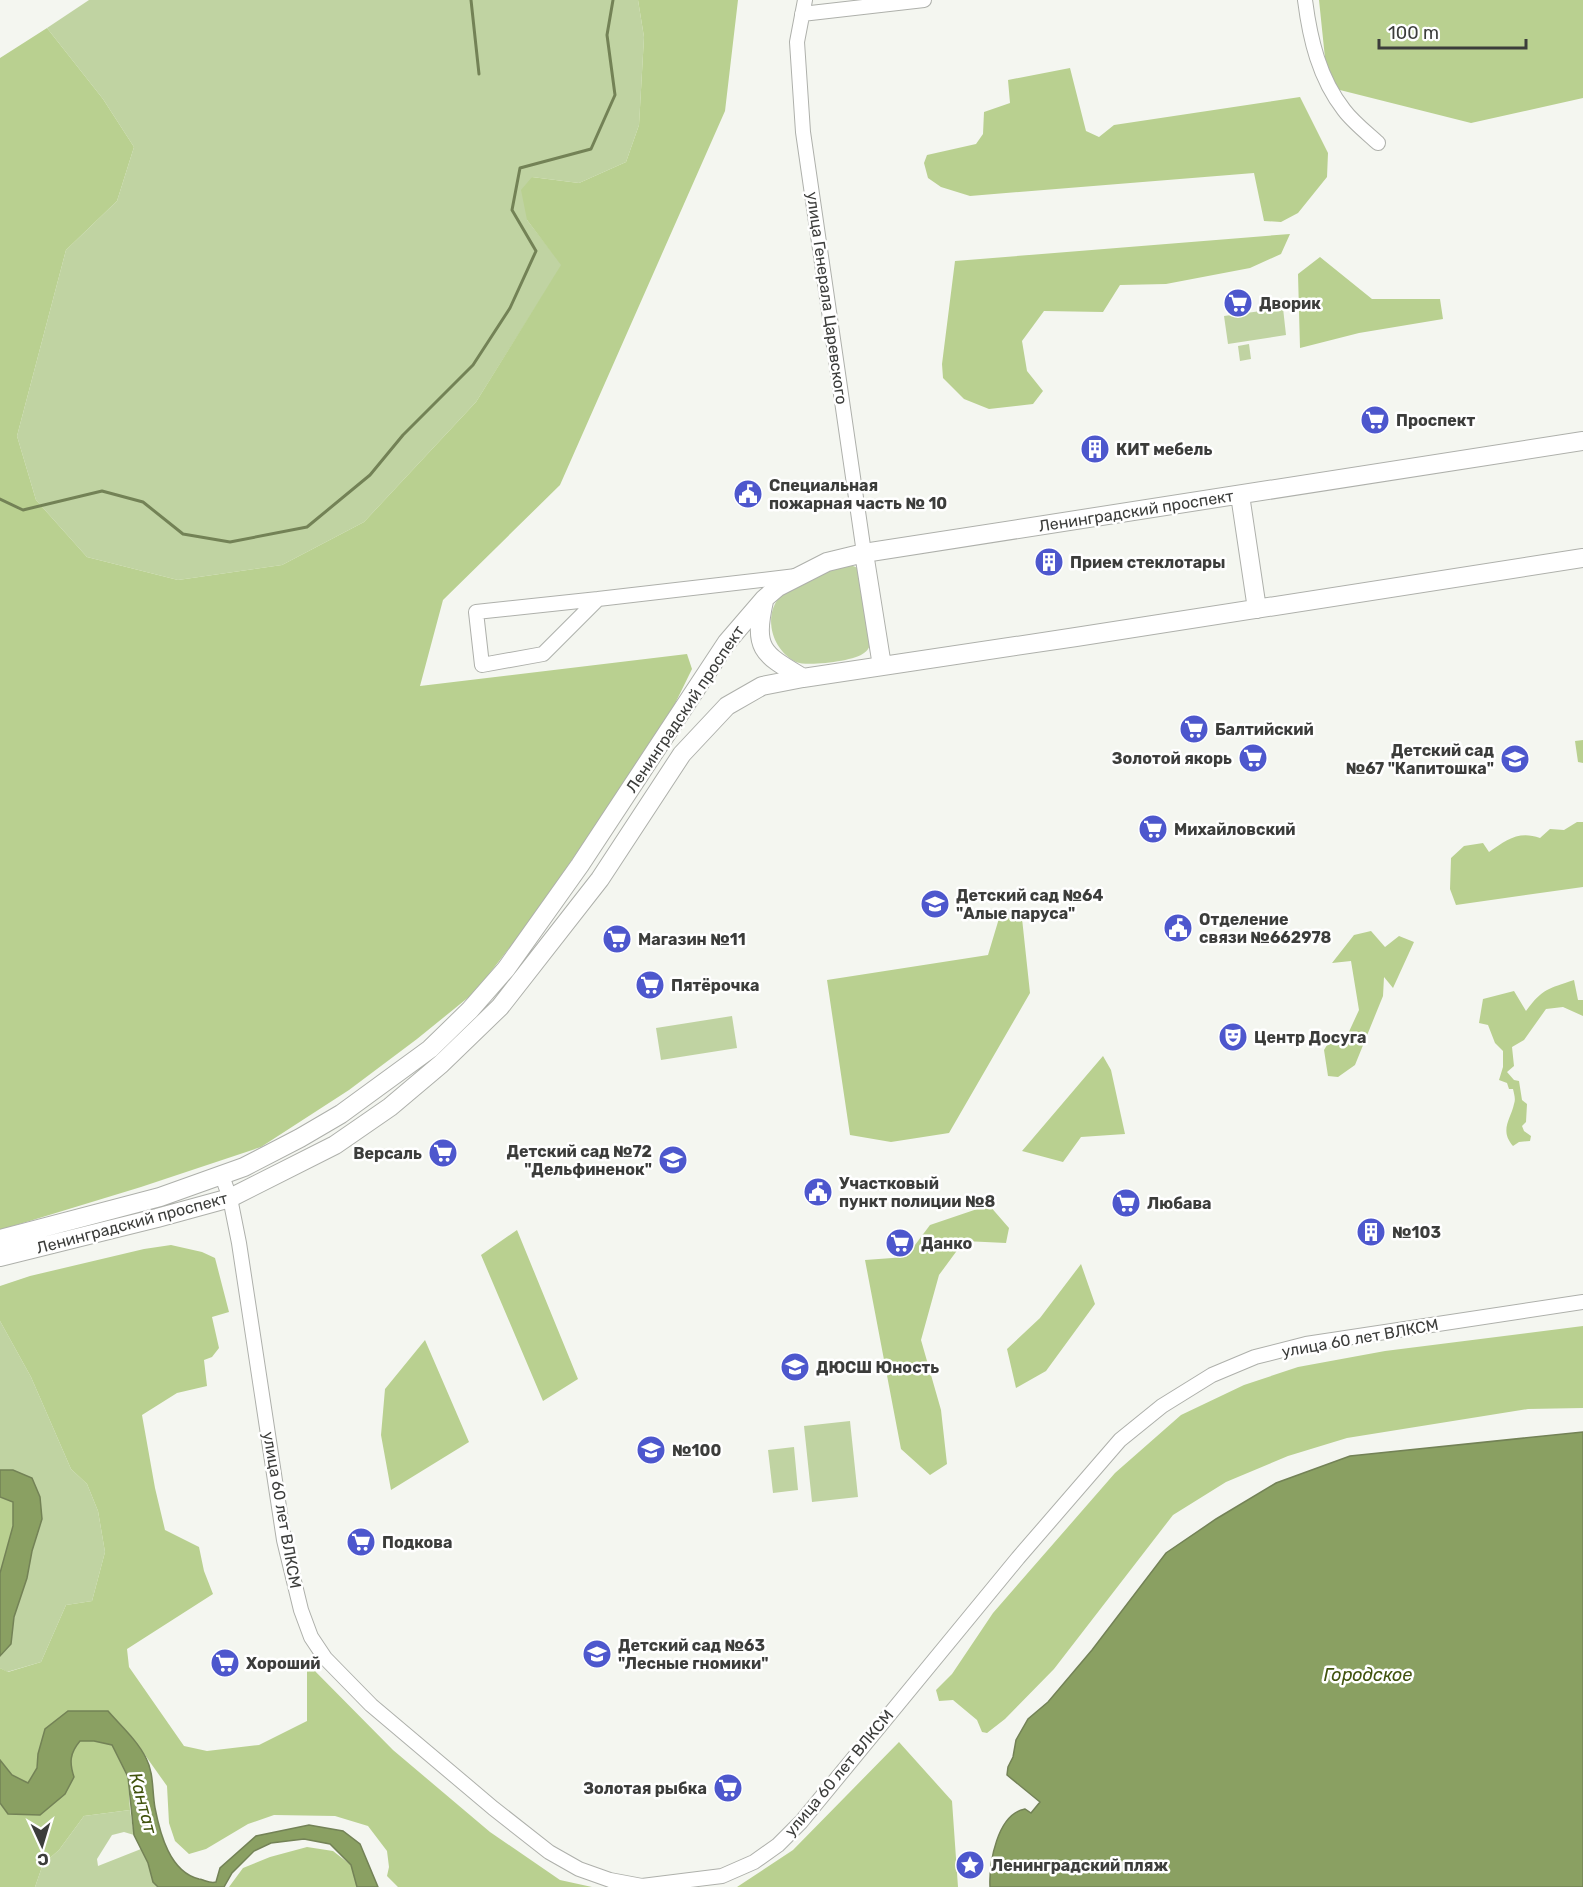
<svg xmlns="http://www.w3.org/2000/svg" width="1583" height="1887" font-family="Rubik,sans-serif">
<rect width="100%" height="100%" fill="#f4f6f0"/>
<path fill="#c0d3a2" d="M89,0H638L644,37L639,125L626,162L579,183L532,177L527,220L562,265L476,402L364,522L282,565L178,580L87,557L36,500L17,436L66,250L117,201L134,147L103,99L47,28Z
M1283,308L1286,335L1228,344L1224,316Z
M1249,344L1251,359L1240,361L1238,346Z
M848,564L858,568L870,646C868,649 867,651 864,653C855,661 807,667 796,662C772,650 762,616 781,595C794,580 829,570 848,564Z
M732,1016L737,1048L661,1060L656,1028Z
M0,1321L31,1377L71,1469L87,1484L98,1511L105,1552L92,1601L66,1605L41,1662L7,1672L0,1668V1656L11,1644L14,1617L27,1578L32,1551L13,1470H0Z
M850,1421L858,1497L812,1502L804,1426Z
M794,1447L798,1490L773,1493L768,1450Z
M130,1810L134,1835L124,1832L112,1835L97,1859L98,1866L141,1849L148,1863L153,1882L158,1887H35L43,1864L59,1850L84,1816Z"/>
<path fill="#b9d090" d="M638,0H738L725,111L560,485L443,600L420,686L687,654L692,669L667,720L531,920L475,992L417,1039L349,1090L261,1147L141,1187L0,1230V58L47,28L103,99L134,147L117,201L66,250L17,436L36,500L87,557L178,580L282,565L364,522L476,402L561,265L527,220L521,190L532,177L579,183L626,162L639,125L644,37Z
M1319,0H1583V98L1471,123L1328,87Z
M1070,68L1086,131L1099,137L1114,125L1300,97L1328,153L1327,177L1298,213L1281,222L1264,221L1254,173L970,196L941,187L928,178L924,163L927,155L976,144L983,134L984,112L1010,103L1008,80Z
M1290,234L1281,254L1250,268L1166,284L1120,285L1103,312L1044,311L1022,341L1027,371L1043,391L1033,404L989,409L964,399L943,378L942,364L955,261Z
M1320,257L1372,299H1440L1443,319L1359,333L1300,348L1298,274Z
M1583,740V763L1578,762L1575,741Z
M1577,822H1583V887L1456,905L1450,889L1451,858L1464,846L1483,843L1489,852C1506,840 1519,830 1540,838L1550,829L1564,830Z
M1021,909L1030,993L949,1133L891,1142L850,1135L827,980L988,955L1000,915Z
M1371,931L1385,947L1399,936L1414,942L1393,988L1384,977L1383,996L1355,1065L1338,1077L1328,1076L1324,1050L1332,1037L1347,1036L1359,1010L1351,961L1332,963L1354,935Z
M1574,980L1578,1000H1583V1016L1563,1007L1546,1009L1524,1040L1512,1047L1514,1066L1507,1072L1514,1080L1519,1081L1522,1100L1527,1104L1526,1122L1522,1126L1524,1131L1531,1136L1530,1141L1519,1142L1513,1146C1499,1130 1511,1119 1514,1104C1516,1099 1514,1094 1513,1089H1509L1507,1083L1499,1080L1503,1067V1051L1495,1043L1488,1025L1479,1023L1483,999L1514,991L1526,1011C1543,988 1548,989 1574,980Z
M1103,1056L1111,1070L1125,1134L1081,1137L1063,1162L1022,1151Z
M989,1205L1009,1228L1006,1243L964,1241L939,1275L921,1340L941,1410L947,1464L930,1475L901,1449L865,1260L906,1257L930,1225Z
M517,1230L578,1379L543,1401L481,1255Z
M171,1245L202,1252L215,1258L229,1312L212,1317L219,1348L212,1357L204,1360L207,1386L177,1393L142,1415L155,1488L165,1530L199,1547L204,1571L213,1594L127,1649L129,1667L184,1746L207,1751L259,1745L307,1721V1663L393,1750L490,1832L560,1880L592,1887H398L387,1876L389,1867L387,1851L368,1826L335,1816L274,1815L248,1824L206,1849L189,1854L175,1841L169,1823L167,1786L135,1741L108,1711L38,1754L37,1768L28,1783L12,1775L0,1760V1668L8,1672L41,1662L66,1605L92,1601L105,1552L98,1511L87,1484L71,1469L31,1377L0,1321V1286L30,1276L144,1249Z
M1081,1264L1095,1304L1046,1371L1016,1388L1007,1349L1040,1318Z
M1583,1326V1408L1528,1409L1347,1438L1288,1456L1226,1482L1173,1515L1054,1669L1005,1719L987,1733L982,1732L977,1720L953,1700L939,1701L936,1690L952,1674L993,1613L1115,1473L1181,1415L1244,1385L1298,1367L1385,1351Z
M425,1340L469,1442L391,1490L381,1435L385,1389Z
M0,1497L13,1502V1526L0,1573Z
M80,1741H94L112,1745L128,1778L130,1810L84,1816L59,1850L43,1864L35,1887H0V1803L8,1814L40,1815L65,1794L73,1777C69,1762 70,1753 80,1741Z
M899,1742L952,1801L958,1887H737L793,1850Z
M307,1847L333,1851L351,1865L357,1887H229L243,1868L270,1857Z"/>
<path fill="#8aa062" stroke="#738256" stroke-width="1.5" d="M1583,1432V1887H990C989,1863 997,1814 1025,1809L1031,1813L1040,1802L1007,1775L1008,1767L1013,1757L1016,1740L1028,1719L1048,1702L1092,1650L1166,1553L1216,1519L1276,1483L1350,1456Z
M0,1470H13L32,1478L40,1497L42,1519L32,1551L27,1578L14,1617L11,1644L0,1656V1573L13,1526V1502L0,1497Z
M68,1711H108C121,1726 137,1740 146,1758C154,1773 152,1791 155,1808C160,1834 170,1872 199,1879C205,1880 210,1884 216,1882L220,1868L256,1836L309,1825L343,1831L360,1844L378,1887H357L351,1865L330,1844L304,1839L271,1843L254,1851L232,1873L224,1887H158L153,1882L148,1863L134,1835L128,1777L112,1745L94,1741H80C70,1753 69,1762 74,1777L65,1794L40,1815L8,1814L0,1803V1760L12,1775L28,1783L37,1768L38,1754L45,1729Z"/>
<g fill="none" stroke-linecap="round" stroke-linejoin="round">
<path stroke="#738256" stroke-width="3" d="M471,0L479,74
M0,499L23,510L102,491L143,502L183,534L230,542L307,527L370,475L403,435L473,365L510,308L536,251L512,210L520,168L591,149L615,95L607,35L613,0"/>
<g stroke="#aeb0ab" stroke-width="16">
<path id="minor" d="M805,0L797,42L803,132L864,553
M1305,0C1310,39 1319,78 1344,110C1353,122 1367,133 1378,143
M802,14L924,0
M598,599L543,654L482,665L476,612Z
M598,599L796,576
M222,1176L230,1198L239,1243L284,1540L301,1610L311,1637L325,1658L371,1705L493,1808L549,1852L579,1869L610,1880L642,1886L722,1876L754,1862L778,1845L801,1822L1018,1558L1120,1440L1162,1406L1212,1375L1255,1357L1306,1344L1583,1302"/>
</g>
<g stroke="#aeb0ab" stroke-width="20">
<path id="major" d="M1240,495L1257,609
M864,553L882,666
M764,601C753,650 763,654 803,678
M0,1239L160,1197L244,1167L300,1138L341,1114L430,1049L470,1010L506,969L580,865L727,642L764,599L778,587L827,562L864,553L1583,441
M0,1257L157,1218L230,1198L335,1145L390,1107L441,1064L500,1007L600,879L682,754L727,706L762,686L803,678L1076,637L1583,558"/>
</g>
<use href="#minor" stroke="#fff" stroke-width="14"/>
<use href="#major" stroke="#fff" stroke-width="18"/>
</g>
<defs>
<g id="supermarket-disc" transform="scale(1.5)"><circle r="9.5" fill="#4d57cd" stroke="#fff"/><path d="M-6-5.5h2.5l.6 2H6L4.5 2H-2.5L-4.4-4H-6ZM-1.5 3.2a1.3 1.3 0 1 0 .1 0ZM3 3.2a1.3 1.3 0 1 0 .1 0Z" fill="#fff"/></g>
<g id="building-disc" transform="scale(1.5)"><circle r="9.5" fill="#4d57cd" stroke="#fff"/><path d="M-4-6H4V6H1V3H-1V6H-4ZM-2.5-4.3h1.7v1.8h-1.7ZM.8-4.3h1.7v1.8H.8ZM-2.5-1h1.7V.8h-1.7ZM.8-1h1.7V.8H.8Z" fill="#fff"/></g>
<g id="civic-disc" transform="scale(1.5)"><circle r="9.5" fill="#4d57cd" stroke="#fff"/><path d="M-.6-6.5H3V-4.5H.6V-3L4-1V1h2V6H-6V1h2V-1L-.6-3ZM-1.2 2.5V6h2.4V2.5Z" fill="#fff"/></g>
<g id="school-disc" transform="scale(1.5)"><circle r="9.5" fill="#4d57cd" stroke="#fff"/><path d="M0-5L7-2L0 1L-7-2ZM-4 1L0 2.5L4 1V4Q0 6-4 4Z" fill="#fff"/></g>
<g id="theatre-disc" transform="scale(1.5)"><circle r="9.5" fill="#4d57cd" stroke="#fff"/><path d="M-5-5.5Q0-4 5-5.5V0Q5 5 0 6Q-5 5-5 0ZM-3.3-2.5H-1v1.5H-3.3ZM1-2.5H3.3v1.5H1ZM-2.8 1Q0 5.5 2.8 1Z" fill="#fff"/></g>
<g id="sight-disc" transform="scale(1.5)"><circle r="9.5" fill="#4d57cd" stroke="#fff"/><path d="M0-6L1.8-2.2L6-1.7L2.9 1.2L3.7 5.4L0 3.3L-3.7 5.4L-2.9 1.2L-6-1.7L-1.8-2.2Z" fill="#fff"/></g>
</defs>
<g fill-rule="evenodd">
<use href="#supermarket-disc" x="1238" y="303"/>
<use href="#supermarket-disc" x="1375" y="420"/>
<use href="#building-disc" x="1095" y="449"/>
<use href="#civic-disc" x="748" y="494"/>
<use href="#building-disc" x="1049" y="562"/>
<use href="#supermarket-disc" x="1194" y="729"/>
<use href="#supermarket-disc" x="1253" y="758"/>
<use href="#school-disc" x="1515" y="759"/>
<use href="#supermarket-disc" x="1153" y="829"/>
<use href="#school-disc" x="935" y="904"/>
<use href="#civic-disc" x="1178" y="928"/>
<use href="#supermarket-disc" x="617" y="939"/>
<use href="#supermarket-disc" x="650" y="985"/>
<use href="#theatre-disc" x="1233" y="1037"/>
<use href="#supermarket-disc" x="443" y="1153"/>
<use href="#school-disc" x="673" y="1160"/>
<use href="#civic-disc" x="818" y="1192"/>
<use href="#supermarket-disc" x="1126" y="1203"/>
<use href="#building-disc" x="1371" y="1232"/>
<use href="#supermarket-disc" x="900" y="1243"/>
<use href="#school-disc" x="795" y="1367"/>
<use href="#school-disc" x="651" y="1450"/>
<use href="#supermarket-disc" x="361" y="1542"/>
<use href="#school-disc" x="597" y="1654"/>
<use href="#supermarket-disc" x="225" y="1663"/>
<use href="#supermarket-disc" x="728" y="1788"/>
<use href="#sight-disc" x="970" y="1865"/>
</g>
<g text-anchor="middle" dominant-baseline="central" stroke-width="5" stroke-linejoin="round" paint-order="stroke">
<g font-size="16" fill="#3c3d3b" stroke="#fff">
<text transform="translate(827 298) rotate(82)">улица Генерала Царевского</text>
<text transform="translate(1136 511) rotate(-9)">Ленинградский проспект</text>
<text transform="translate(685 709) rotate(-56)">Ленинградский проспект</text>
<text transform="translate(132 1223) rotate(-15)">Ленинградский проспект</text>
<text transform="translate(1360 1338) rotate(-10)">улица 60 лет ВЛКСМ</text>
<text transform="translate(282 1510) rotate(80)">улица 60 лет ВЛКСМ</text>
<text transform="translate(839 1773) rotate(-50)">улица 60 лет ВЛКСМ</text>
</g>
<g font-size="16" font-weight="bold" fill="#3c3d3b" stroke="#fff" text-anchor="start">
<text x="1259" y="303">Дворик</text>
<text x="1396" y="420">Проспект</text>
<text x="1116" y="449">КИТ мебель</text>
<text x="769" y="485">Специальная<tspan x="769" dy="18">пожарная часть № 10</tspan></text>
<text x="1070" y="562">Прием стеклотары</text>
<text x="1215" y="729">Балтийский</text>
<text x="1494" y="750" text-anchor="end">Детский сад<tspan x="1494" dy="18">№67 "Капитошка"</tspan></text>
<text x="1232" y="758" text-anchor="end">Золотой якорь</text>
<text x="1174" y="829">Михайловский</text>
<text x="956" y="895">Детский сад №64<tspan x="956" dy="18">"Алые паруса"</tspan></text>
<text x="1199" y="919">Отделение<tspan x="1199" dy="18">связи №662978</tspan></text>
<text x="638" y="939">Магазин №11</text>
<text x="671" y="985">Пятёрочка</text>
<text x="1254" y="1037">Центр Досуга</text>
<text x="652" y="1151" text-anchor="end">Детский сад №72<tspan x="652" dy="18">"Дельфиненок"</tspan></text>
<text x="422" y="1153" text-anchor="end">Версаль</text>
<text x="839" y="1183">Участковый<tspan x="839" dy="18">пункт полиции №8</tspan></text>
<text x="1147" y="1203">Любава</text>
<text x="1392" y="1232">№103</text>
<text x="921" y="1243">Данко</text>
<text x="816" y="1367">ДЮСШ Юность</text>
<text x="672" y="1450">№100</text>
<text x="382" y="1542">Подкова</text>
<text x="618" y="1645">Детский сад №63<tspan x="618" dy="18">"Лесные гномики"</tspan></text>
<text x="246" y="1663">Хороший</text>
<text x="707" y="1788" text-anchor="end">Золотая рыбка</text>
<text x="991" y="1865">Ленинградский пляж</text>
</g>
<g font-size="18" font-style="italic" fill="#40530d" stroke="#fff">
<text x="1368" y="1675">Городское</text>
<text transform="translate(143 1803) rotate(75)">Кантат</text>
</g>
</g>
<g transform="translate(42 1845) rotate(176)" stroke="#ffffff" stroke-width="4.5" paint-order="stroke">
<path d="M0-4.5L10 22L0 15L-10 22Z" fill="#3c3d3b"/>
<text y="-9" font-size="16" font-weight="bold" text-anchor="middle" fill="#3c3d3b">С</text>
</g>
<path d="M1379 39v9h147v-9" fill="none" stroke="#3c3d3b" stroke-width="3"/>
<text x="1388" y="39" font-size="18" fill="#3c3d3b" stroke="#ffffff" stroke-width="4.5" paint-order="stroke">100 m</text>
</svg>
